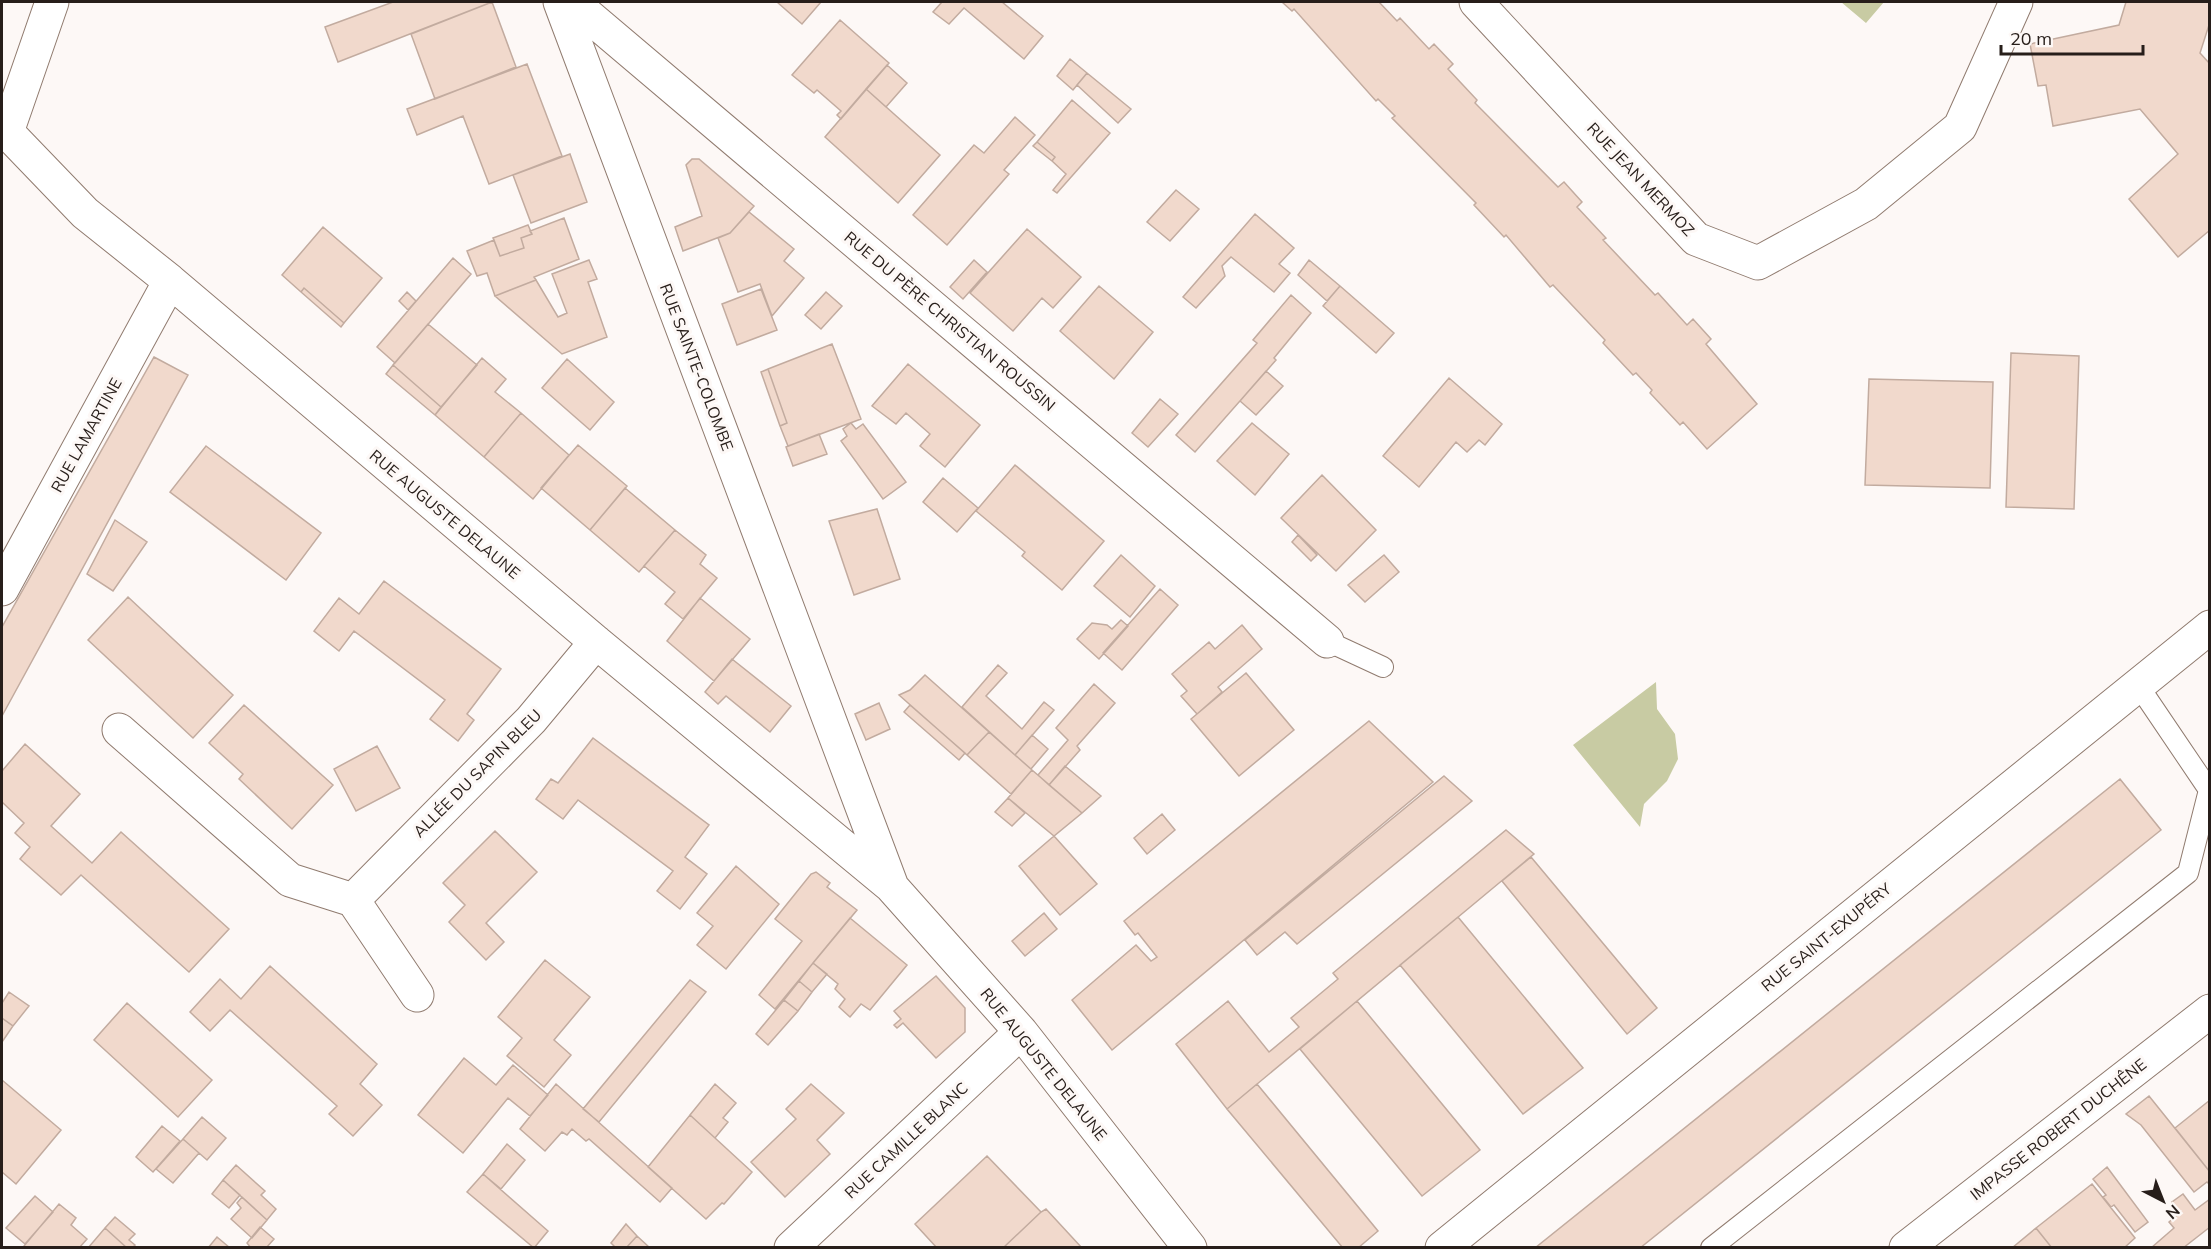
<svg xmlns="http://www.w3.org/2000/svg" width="2211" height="1249" font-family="Mulish,sans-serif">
<rect width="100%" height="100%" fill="#fdf8f6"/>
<path fill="#c8cba3" d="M1841,2H1884L1866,23Z
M1656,682L1657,709L1675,734L1678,759L1667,781L1644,804L1640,827L1573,745Z"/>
<path fill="#f1d9cc" stroke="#c2ab9f" stroke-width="1.5" d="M393,2H492L338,62L325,27Z
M492,2L516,67L435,99L411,34Z
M777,2H821L802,24Z
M942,2H1002L1043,36L1024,59L964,8L949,24L933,12Z
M1282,2H1379L1397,21L1400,18L1429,49L1434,44L1453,64L1448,69L1477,100L1475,103L1558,187L1564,182L1582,202L1577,207L1606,238L1603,240L1655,295L1658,293L1687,325L1693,319L1711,339L1706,344L1757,404L1707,449L1683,422L1680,425L1650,393L1652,390L1636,373L1633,375L1603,343L1605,340L1553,285L1550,287L1506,235L1504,237L1474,205L1476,203L1392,118L1395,116L1378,99L1376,101L1294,9L1292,11Z
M2126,2H2210V22L2200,53L2210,64V230L2178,257L2129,199L2178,154L2140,109L2053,126L2046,85L2038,86L2030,44L2119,25Z
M840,20L889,63L841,119L837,115L841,111L817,90L814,93L792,75Z
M1070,59L1087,73L1073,90L1057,76Z
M527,64L562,156L489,184L463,116L417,135L407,109Z
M887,65L907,83L886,107L866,89Z
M1087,73L1131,109L1118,123L1077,85Z
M866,89L940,155L898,203L825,137Z
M1072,100L1110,133L1057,193L1053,190L1066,174L1052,161L1055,157L1037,142Z
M1015,117L1035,135L1004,170L1009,174L947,245L913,215L974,145L984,153Z
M1037,142L1055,157L1052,161L1033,146Z
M570,154L587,202L531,223L513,175Z
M692,159H699L754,206L730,233L683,251L675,227L702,216L686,165Z
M1176,190L1199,209L1170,241L1147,222Z
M749,212L794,249L784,261L804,278L772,316L760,284L738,292L718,238L730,233Z
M1255,214L1294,248L1279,264L1290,273L1274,292L1231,257L1222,266L1225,276L1196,308L1183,297Z
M564,218L579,259L534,277L536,280L495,296L487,273L477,276L467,251L494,240L500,256L524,248L521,238L532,234L530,231Z
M528,225L532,234L521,238L524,248L500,256L493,238Z
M323,227L382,278L344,323L304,288L301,292L282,275Z
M1027,229L1081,277L1053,308L1042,298L1013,331L970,293Z
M453,258L471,274L395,363L377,347Z
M589,260L597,279L588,282L607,337L562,354L495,296L536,280L558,317L567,313L552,274Z
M974,260L987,272L963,299L950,287Z
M1309,260L1340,286L1327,301L1298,275Z
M1099,286L1153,332L1114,379L1060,331Z
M1340,286L1394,333L1376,353L1323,306Z
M304,288L344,323L341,327L301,292Z
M761,289L777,330L737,345L722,304Z
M407,292L416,301L408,310L399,301Z
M826,292L842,306L821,329L805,315Z
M1291,295L1311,313L1274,358L1276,360L1195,452L1176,435L1257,343L1253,340Z
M428,324L477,365L441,407L393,365Z
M832,344L861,419L788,446L780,426L787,423L768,369Z
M2011,353L2079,356L2074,509L2006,507Z
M154,357L188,375L2,716V627Z
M482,358L506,379L495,392L521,413L484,457L435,415Z
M567,359L614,402L590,430L542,388Z
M908,364L980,425L945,467L920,446L930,434L906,413L896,424L872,406Z
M393,365L441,407L435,415L386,374Z
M768,369L787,423L780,426L761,372Z
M1266,371L1283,386L1256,415L1240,401Z
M1449,378L1502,424L1485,445L1479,440L1467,452L1456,442L1419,487L1383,456Z
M1869,379L1993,382L1990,488L1865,485Z
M1160,399L1178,414L1148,447L1132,433Z
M521,413L569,455L533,499L484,457Z
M851,423L856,429L863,424L906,482L883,499L841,441L847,436L843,429Z
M1252,423L1289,454L1255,495L1217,461Z
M819,434L827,454L793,466L786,447Z
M578,445L627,486L590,530L541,488Z
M206,446L321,533L286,580L170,492Z
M1015,465L1104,541L1062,590L1022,556L1025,552L976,511Z
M1322,475L1376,530L1336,571L1281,518Z
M943,478L978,508L957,532L923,502Z
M625,488L675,530L639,572L590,530Z
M877,509L900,579L854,595L829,521Z
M115,520L147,542L113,591L87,574Z
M675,530L706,555L700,564L717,578L683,619L665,604L675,592L644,566Z
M1298,535L1317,555L1311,561L1292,542Z
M1121,555L1155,586L1130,617L1094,586Z
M1384,555L1399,572L1365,602L1348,585Z
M384,581L501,669L467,714L474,720L458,741L430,719L445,700L354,631L339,651L314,631L339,598L359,614Z
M1160,589L1178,605L1122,670L1103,653Z
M128,597L233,695L193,738L88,640Z
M700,598L750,639L714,681L667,641Z
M1121,620L1128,626L1099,659L1077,639L1092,623L1107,625L1112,629Z
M1242,625L1262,649L1218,687L1222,692L1197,714L1181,696L1187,691L1172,674L1209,642L1215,649Z
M732,659L791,706L770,732L726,696L718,704L705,692Z
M998,665L1007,673L986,696L1022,729L1044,702L1054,710L1015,755L962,707Z
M1246,673L1294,730L1239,776L1191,719Z
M925,675L989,732L967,755L899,695L910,690Z
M1094,684L1115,703L1077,746L1080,750L1049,785L1038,775L1068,740L1056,728Z
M879,703L890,729L866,740L855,714Z
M244,705L333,785L292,829L239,779L243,774L209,743Z
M910,705L965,753L959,760L904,712Z
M1369,721L1433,782L1112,1050L1072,1000L1136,945L1151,961L1157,957L1138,933L1135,935L1124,921Z
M989,732L1032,770L1011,794L967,755Z
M1032,735L1048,749L1031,769L1015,755Z
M593,738L709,825L685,857L707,874L680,909L657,891L673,871L578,800L563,819L536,799L551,779L558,783Z
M25,744L80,794L51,826L92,863L121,832L229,929L189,972L81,875L61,895L20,859L30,847L15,833L24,823L2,802V771Z
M377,746L400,788L356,811L334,769Z
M1065,766L1101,796L1082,813L1049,785Z
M1032,770L1082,813L1054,836L1008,798Z
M1444,776L1472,801L1297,944L1285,932L1257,955L1245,940Z
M2120,779L2161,830L1640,1248H1535Z
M1008,798L1025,813L1012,826L995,812Z
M1162,814L1175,830L1147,854L1134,838Z
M1506,830L1534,854L1227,1109L1176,1044L1228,1001L1269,1052L1299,1027L1291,1018L1338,979L1333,973Z
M495,831L537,872L486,923L504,942L486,960L449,922L465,905L443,883Z
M1054,836L1097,884L1060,915L1019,866Z
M1531,857L1657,1008L1627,1034L1502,881Z
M736,866L779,904L726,969L697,945L713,926L697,913Z
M816,872L830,883L827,887L857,910L775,1009L759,995L802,941L775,919L811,874Z
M1044,913L1057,929L1025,956L1012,941Z
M1458,917L1583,1068L1523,1114L1400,965Z
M850,918L907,965L870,1010L861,1004L850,1017L839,1007L845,999L835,989L838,984L813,963Z
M545,960L590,997L554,1040L571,1055L544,1087L507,1056L522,1038L498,1017Z
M813,963L827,974L812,992L799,981Z
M270,966L377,1064L360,1084L382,1105L353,1136L329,1114L337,1106L230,1010L210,1031L190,1012L220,979L241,999Z
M936,976L965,1008V1032L936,1058L903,1023L897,1028L894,1025L901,1019L894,1011Z
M690,980L706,992L599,1122L583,1109Z
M799,981L812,992L798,1011L784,1000Z
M9,992L29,1006L13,1026L2,1018V1003Z
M784,1000L798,1011L768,1045L756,1034Z
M1357,1001L1480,1150L1422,1196L1300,1049Z
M127,1003L212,1080L178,1117L94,1040Z
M2,1018L13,1026L2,1042Z
M464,1058L496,1085L513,1065L548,1095L530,1116L508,1098L463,1153L418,1115Z
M2,1080L61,1130L16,1184L2,1172Z
M556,1084L672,1188L660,1202L589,1139L586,1141L572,1129L567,1135L562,1132L545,1151L520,1129Z
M715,1084L736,1103L723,1118L728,1122L715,1138L690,1115Z
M811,1084L844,1113L817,1140L830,1154L785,1197L751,1162L796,1119L786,1109Z
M1257,1084L1378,1231L1358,1248H1343L1227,1109Z
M2149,1096L2210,1172V1185L2207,1182L2194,1192L2141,1125L2126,1114Z
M2210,1100V1172L2175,1128Z
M690,1115L752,1172L724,1204L722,1203L706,1219L648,1167Z
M202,1117L226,1138L207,1160L183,1139Z
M162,1126L180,1141L153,1172L136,1157Z
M183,1139L199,1153L173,1183L156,1169Z
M507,1144L525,1160L501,1189L483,1174Z
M987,1156L1041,1212L1003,1248H937L915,1224Z
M236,1165L265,1191L261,1195L276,1209L267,1220L223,1180Z
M2107,1167L2148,1222L2135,1232L2114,1205L2111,1207L2103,1197L2106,1195L2093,1179Z
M483,1174L548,1231L534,1248L467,1192Z
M223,1180L240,1195L229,1208L212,1194Z
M2092,1184L2135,1238L2124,1248H2052L2036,1228Z
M2183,1194L2195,1210L2210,1199V1227L2183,1248H2151L2174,1228L2169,1222L2179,1213L2172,1202Z
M35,1196L53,1212L25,1244L6,1228Z
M242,1197L267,1220L252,1238L231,1219L241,1208L237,1203Z
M59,1204L76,1218L71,1225L87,1239L79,1248H25L24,1246Z
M1046,1209L1082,1248H1003L1041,1212Z
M115,1217L135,1234L129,1240L135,1245L132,1248H127L105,1228Z
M626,1224L637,1236L626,1248H616L611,1243Z
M260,1227L274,1239L266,1248H251L247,1243Z
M105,1228L127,1248H88Z
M2036,1228L2052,1248H2012Z
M637,1236L650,1248H626Z
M217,1237L230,1248H208Z"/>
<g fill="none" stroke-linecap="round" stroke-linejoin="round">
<g stroke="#907b6f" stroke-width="22">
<path id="lane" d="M1327,641L1383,667
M1711,1248L2188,873L2209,790L2138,685"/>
</g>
<g stroke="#907b6f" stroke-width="35">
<path id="street" d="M52,2L7,132L85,213L170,281L596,642L891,886L1021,1032L1190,1248
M560,2L891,884
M572,2L1327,641
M1476,2L1696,239L1758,263L1866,204L1960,127L2016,2
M2,589L170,281
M119,730L290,880L353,900L417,995
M353,900L531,720L596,642
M791,1248L1021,1032
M1442,1248L2210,627
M1906,1248L2210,1011"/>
</g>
<use href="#lane" stroke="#fff" stroke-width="20"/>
<use href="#street" stroke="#fff" stroke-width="33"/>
</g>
<g text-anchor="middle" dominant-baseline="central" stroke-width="6" stroke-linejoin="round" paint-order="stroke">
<g font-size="16" fill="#271e1a" stroke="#fdf8f6">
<text transform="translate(1641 179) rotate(47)">RUE JEAN MERMOZ</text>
<text transform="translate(950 321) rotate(40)">RUE DU PÈRE CHRISTIAN ROUSSIN</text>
<text transform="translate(697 367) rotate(69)">RUE SAINTE-COLOMBE</text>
<text transform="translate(86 435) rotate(-61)">RUE LAMARTINE</text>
<text transform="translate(445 514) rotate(40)">RUE AUGUSTE DELAUNE</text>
<text transform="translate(477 773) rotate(-45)">ALLÉE DU SAPIN BLEU</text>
<text transform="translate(1826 937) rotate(-39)">RUE SAINT-EXUPÉRY</text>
<text transform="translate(1044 1064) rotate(51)">RUE AUGUSTE DELAUNE</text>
<text transform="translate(2058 1129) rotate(-38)">IMPASSE ROBERT DUCHÊNE</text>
<text transform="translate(906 1140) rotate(-43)">RUE CAMILLE BLANC</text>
</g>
</g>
<rect width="2211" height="1249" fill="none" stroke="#271e1a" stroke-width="6"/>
<g transform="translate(2163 1201) rotate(138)" stroke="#fdf8f6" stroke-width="4.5" paint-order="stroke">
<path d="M0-4.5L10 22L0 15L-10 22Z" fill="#271e1a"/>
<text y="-9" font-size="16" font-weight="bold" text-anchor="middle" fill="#271e1a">N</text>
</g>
<path d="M2001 45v9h142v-9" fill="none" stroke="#271e1a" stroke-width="3"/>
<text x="2010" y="45" font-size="18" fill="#271e1a" stroke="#fdf8f6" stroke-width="4.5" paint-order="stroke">20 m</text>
</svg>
